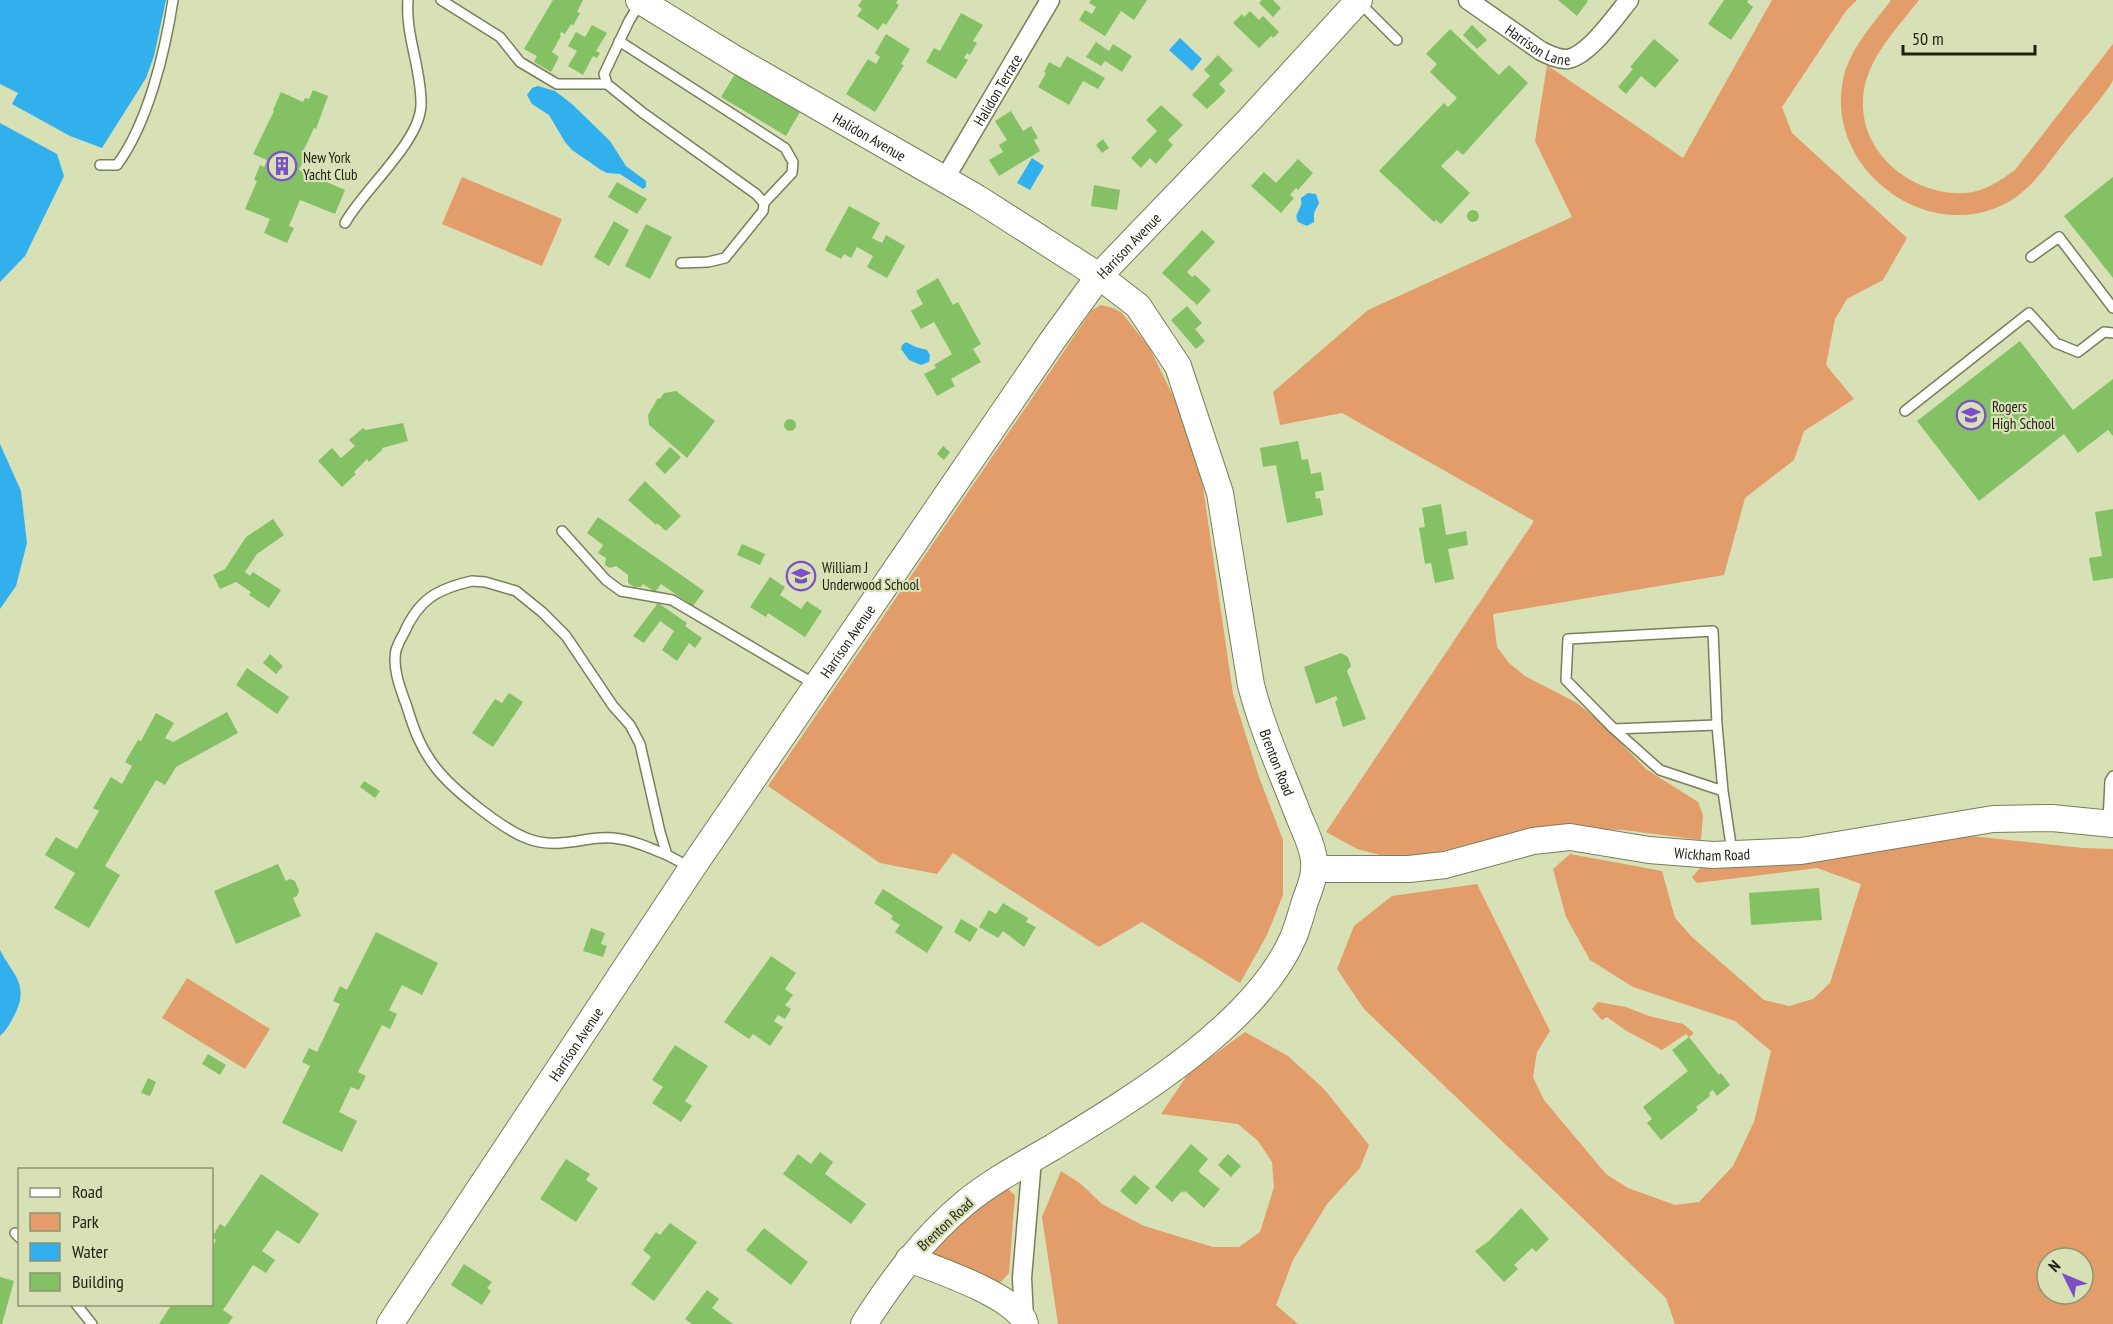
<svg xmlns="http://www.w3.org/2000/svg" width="2113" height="1324" font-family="'PT Sans Narrow',sans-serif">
<rect width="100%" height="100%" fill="#d8e0b6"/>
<path fill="#e39d6a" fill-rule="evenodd" d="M1772,0H1857L1846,11L1782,107L1792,133L1907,238L1883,280L1847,299L1835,319L1826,365L1854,399L1804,431L1794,460L1745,498L1724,575L1493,614L1497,647L1509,663L1525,676L1577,703L1599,721L1646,769L1698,802L1703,815L1701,840L1624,830L1538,827L1423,856H1384L1357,849L1326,832L1534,521L1342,413L1280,425L1273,392L1368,310L1572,217L1535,141L1547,65L1683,158Z
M1891,0H1919C1895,31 1863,62 1863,103C1862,156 1915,196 1965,193C1984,192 2001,180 2015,170L2113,44C2113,55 2113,71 2113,80C2110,89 2076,128 2068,138C2050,160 2035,186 2010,201C1932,247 1829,173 1842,86C1846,52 1872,26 1891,0Z
M462,177L562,219L542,266L442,224Z
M1101,305L1113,308L1122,313L1149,347L1180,410L1202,480L1233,694L1259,777L1283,840V895L1267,935L1240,983L1142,922L1099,947L953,853L937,874L880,863L768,786L1092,310Z
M1952,834L2083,848L2113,849V1324H1675L1666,1298L1364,1009L1337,969L1354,926L1392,896L1477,884L1550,1031L1537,1052L1533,1077L1544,1100L1606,1174L1628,1188L1675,1205L1699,1202L1733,1166L1754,1122L1771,1051L1735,1021L1633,987L1590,960L1566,917L1553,869L1570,854L1662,871L1675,918L1692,937L1764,1000L1789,1006L1813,999L1830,983L1861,884L1817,868L1697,883L1692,877L1701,867L1840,855ZM2047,1258H2083V1294H2047Z
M187,978L270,1029L245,1069L162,1018Z
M1598,1002L1626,1007L1649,1016L1683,1024L1693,1032V1034L1689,1037L1686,1034L1662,1050L1625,1030L1607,1017L1602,1020L1592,1009Z
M1245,1032L1288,1056L1324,1089L1369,1145L1360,1168L1327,1204L1293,1260L1276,1305L1298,1324H1058L1042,1217L1061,1171L1081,1184L1102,1204L1144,1226L1213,1247H1239L1260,1232L1274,1187L1272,1162L1258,1141L1238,1124L1161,1114L1188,1074Z
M1008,1189L1015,1195L1009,1273L1000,1283L991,1282L936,1258L932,1252L964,1220Z"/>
<path fill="#32b0ee" d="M0,0H166L154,56L146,78L102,148L70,136L12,104L18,93L0,84Z
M1180,38L1202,59L1192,71L1169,50Z
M538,86L555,91L572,104L610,141L626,166L646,181V187L643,189L620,174L607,173L601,170L572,150L565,142L549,115L532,104L527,95L532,88Z
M0,123L57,154L64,176L25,256L0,282Z
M1032,158L1044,166L1030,190L1017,183Z
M1308,193L1316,194L1319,203L1314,213V222L1307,226L1298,222C1294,215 1299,212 1301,205C1302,203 1301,201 1301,198Z
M906,342L916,347L927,350L930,355L929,362L921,365L909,360L901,349L902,345Z
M0,444L21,491L27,543L16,586L0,609Z
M0,950C12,974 29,983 16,1012C11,1021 8,1029 0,1036Z"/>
<path fill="#84c165" d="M553,0H583L577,12L580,13L573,26L571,24L565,34L561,32L560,35L561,36L552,52L559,57L551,72L534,62L537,56L524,49Z
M862,0H898L896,3L899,5L886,25L883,23L878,30L857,16L862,9L858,6Z
M1091,0H1147L1134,20L1121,11L1105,36L1079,20L1085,10L1092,14L1096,7L1089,3Z
M1262,0H1273L1281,8L1273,17L1259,3Z
M1558,0H1586L1588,1L1577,16Z
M1724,0H1748L1747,2L1753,7L1731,40L1708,24Z
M1250,11L1259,20L1263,16L1279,32L1273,38L1271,36L1259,48L1233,23L1242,14L1244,17Z
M961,13L983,25L973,41L977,43L970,55L967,53L964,58L968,60L956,79L926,62L934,48L940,51Z
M592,25L607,33L596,51L600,53L597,58L593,56L583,75L568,66L577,51L568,46L576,32L585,37Z
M1472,25L1487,40L1477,49L1463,35Z
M1450,29L1499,75L1509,65L1528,83L1463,155L1457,150L1441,166L1470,193L1441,224L1436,220L1434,222L1379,171L1444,103L1448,107L1457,98L1430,72L1437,64L1426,54Z
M886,34L910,49L901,64L904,65L875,112L846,94L868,59L876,64L880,57L875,53Z
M1654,39L1679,60L1655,88L1641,76L1626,94L1618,87L1633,69L1630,67Z
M1096,42L1109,51L1113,44L1132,56L1122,72L1105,61L1101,66L1086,57Z
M1218,55L1233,70L1219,84L1225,90L1224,93L1207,109L1192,95L1210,76L1204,70Z
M1067,56L1105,78L1098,89L1083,81L1069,105L1038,87L1046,73L1044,72L1049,62L1060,68Z
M735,74L800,112L786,136L721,97Z
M313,90L328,96L316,129L314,128L302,154L306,155L299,170L345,190L335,214L300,200L289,226L294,228L287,243L264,233L270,219L245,209L257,181L254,180L260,165L264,167L267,160L253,154L274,111L273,110L281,92L303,102L305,98L309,99Z
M1161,105L1183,125L1168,140L1173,145L1156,164L1150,158L1141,168L1131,158L1157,131L1146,120Z
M1011,111L1023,131L1031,126L1038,138L1034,140L1040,151L999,176L989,160L1003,152L999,145L1007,140L995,121Z
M1103,139L1109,148L1102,153L1096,145Z
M1298,159L1313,173L1298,190L1296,188L1290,195L1294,198L1281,213L1251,186L1264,172L1276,183Z
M2113,177V278L2064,216Z
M617,182L647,199L637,214L608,197Z
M1094,185L1120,190L1117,210L1091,206Z
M849,206L880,223L872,238L882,243L886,235L905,246L887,278L867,267L873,256L857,247L851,258L844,254L841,259L825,250Z
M1467 216a6 6 0 1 1 12 0a6 6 0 1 1-12 0Z
M614,221L629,230L609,266L594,257Z
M646,224L672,237L650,279L625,266Z
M1202,230L1215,242L1187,272L1192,277L1195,275L1211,290L1197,305L1162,273Z
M938,278L953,305L958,302L981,344L973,349L981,362L951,379L955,386L937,396L924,374L936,368L934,365L952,354L934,322L921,329L911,311L923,304L916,291Z
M1187,306L1202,323L1195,329L1205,341L1196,349L1171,320Z
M2020,341L2073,410L2113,379V436L2108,430L2078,453L2064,434L1979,501L1917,421Z
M676,391L715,421L687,458L649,425L648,415L658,398L660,399L664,393Z
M784 425a6 6 0 1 1 12 0a6 6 0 1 1-12 0Z
M403,423L408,441L382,448L383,449L369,462L367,459L354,472L356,474L342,487L318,461L332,448L341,458L355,446L349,440L363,428L366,430Z
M1298,441L1302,460L1308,459L1311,474L1321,472L1324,490L1315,492L1316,499L1320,498L1323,515L1287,523L1276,465L1263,467L1260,448Z
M943,446L950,452L944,460L937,454Z
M670,447L681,457L665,474L655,464Z
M645,481L681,516L666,531L657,523L656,525L628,500Z
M1441,504L1446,535L1466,531L1468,545L1448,549L1454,579L1435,583L1431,563L1425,564L1419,528L1425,527L1422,508Z
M2113,509V578L2093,581L2089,558L2102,556L2095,512Z
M598,517L704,591L693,606L661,584L655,592L643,584L641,587H634L628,583V575L616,566L610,568L605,565L606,558L598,553L603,545L587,533Z
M273,519L284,535L257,554L245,572L250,576L253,572L281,590L269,608L249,595L251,592L236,582L220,589L213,575L225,569L246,537Z
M742,544L765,554L760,565L737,555Z
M770,577L785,587L780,595L801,609L807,601L822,611L805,637L768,613L766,617L750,607Z
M658,603L687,623L685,626L702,638L695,648L689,643L677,661L662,650L674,631L660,621L644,643L633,636Z
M1341,653L1348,657L1351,666L1347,671L1366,719L1343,727L1335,701L1338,700L1336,696L1316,704L1304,667Z
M270,654L283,666L276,674L263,663Z
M247,668L289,697L277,714L236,685Z
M509,693L523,702L493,747L472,733L495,699L502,703Z
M227,712L238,733L176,767L165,785L156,780L105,866L120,875L89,928L54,908L75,873L45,855L56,837L77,849L99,811L93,808L111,777L122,784L132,766L125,762L138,740L141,741L156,713L174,723L165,738L173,742Z
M364,781L380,791L375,798L360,787Z
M278,864L286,881L290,879L295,881L299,891L297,896L293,898L301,916L236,944L214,891Z
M1819,888L1822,920L1751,925L1749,893Z
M883,889L943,927L927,953L895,932L900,925L891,919L893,916L874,903Z
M1003,903L1028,918L1026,922L1036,927L1024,947L1003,931L998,938L979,927L989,910L996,914Z
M961,919L978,929L970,942L954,932Z
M591,928L605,933L601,944L607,946L603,957L583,951Z
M376,932L438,963L422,995L402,985L389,1010L397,1014L390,1029L382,1025L358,1072L366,1076L359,1090L351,1087L339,1112L357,1121L342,1152L282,1123L310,1066L302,1062L309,1048L317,1052L340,1004L333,1001L340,986L347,990Z
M771,956L796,973L785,989L793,995L785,1005L791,1009L785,1019L778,1015L774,1021L783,1027L770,1046L753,1034L749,1039L724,1022Z
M1689,1037L1719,1075L1721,1073L1730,1085L1717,1096L1713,1090L1709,1093L1710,1096L1696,1107L1698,1110L1661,1140L1647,1123L1652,1119L1643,1107L1688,1071L1672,1050Z
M675,1045L708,1066L685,1101L692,1106L681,1122L652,1103L663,1087L652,1080Z
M208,1054L226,1065L220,1075L202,1064Z
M148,1078L156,1082L150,1096L141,1093Z
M1191,1144L1208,1159L1199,1170L1200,1173L1220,1189L1204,1208L1185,1191L1184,1193L1182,1191L1172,1202L1155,1187Z
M820,1152L833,1162L825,1174L866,1204L851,1224L783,1174L798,1154L811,1164Z
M1228,1154L1241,1166L1231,1177L1218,1165Z
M566,1159L590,1174L586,1180L598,1188L576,1222L540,1199Z
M261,1174L319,1214L299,1244L277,1230L262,1251L275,1260L266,1273L253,1265L223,1310L233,1317L228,1324H159L172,1304H212V1247L216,1240L212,1237L220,1224L225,1227Z
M1134,1175L1150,1188L1136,1205L1120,1191Z
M1521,1208L1549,1239L1536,1252L1532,1248L1514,1265L1518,1269L1504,1282L1475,1251L1490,1240Z
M670,1223L697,1242L654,1301L631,1284L651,1257L643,1250L656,1232L660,1235Z
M764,1228L808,1262L791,1285L746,1250Z
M464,1264L492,1282L487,1288L491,1291L482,1305L451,1285Z
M0,1277L14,1281L2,1324H0Z
M707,1290L719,1299L712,1308L733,1324H692L685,1319Z"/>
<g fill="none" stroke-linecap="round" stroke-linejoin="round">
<g stroke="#797f59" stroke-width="12">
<path id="lane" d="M441,0L500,37L520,62L557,84H607
M640,3L629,21L604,74L607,84L643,113L756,194L764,203L763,211L725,258L708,262L681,263
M1360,3L1397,40
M619,41L785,148L793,162L792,173L764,203
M100,165H117C148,123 165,52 173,0
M345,223C364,189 420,142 421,105C422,70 405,35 408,0
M2031,257L2059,237L2113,308
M1905,411L2029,313L2056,343L2078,352L2104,332L2113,333
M562,531L606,580L621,591L672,600L816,685
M472,581L485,582L516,591L542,612L566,636L613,706L630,725L640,744L660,832L667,855C652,849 636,841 620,839C588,833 561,852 526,838C501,828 452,789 436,768C421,749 414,730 407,707C401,690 392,669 396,650C398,644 401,638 404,633C419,599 437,589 472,581Z
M1614,729L1717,725
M1723,791L1717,725L1713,631L1568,639L1566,680L1614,729L1660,770L1723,791L1732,852
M2108,821L2110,781L2113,776
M667,855L690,867
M15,1233L20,1238
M76,1304L92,1324"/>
</g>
<g stroke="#797f59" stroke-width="21">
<g id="street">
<path id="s1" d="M1468,0L1541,51C1549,55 1559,60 1568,59C1589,55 1616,16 1629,0"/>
<path id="s2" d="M944,180L1050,0"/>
<path d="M1024,1319L1022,1278L1032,1159"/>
</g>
</g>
<g stroke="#797f59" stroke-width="28">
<g id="secondary">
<path id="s3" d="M639,0L735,59L977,198L1099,276L1138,306L1178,366L1220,493L1251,685C1262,728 1280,768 1296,809C1302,826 1316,850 1314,869C1314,882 1306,896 1303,908C1300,918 1297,929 1293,938C1255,1025 1132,1099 1053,1147C1024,1164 992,1181 965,1203C924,1237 893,1279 864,1324"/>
<path id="s4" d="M1315,869H1409L1445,865L1533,841L1570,837L1649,850L1713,855L1801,851L1993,819L2052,818L2113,824"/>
<path d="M909,1259C933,1268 1021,1298 1025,1324"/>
<path id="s5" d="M390,1324L692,868L1052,341L1099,276L1251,118L1359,0"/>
</g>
</g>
<use href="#lane" stroke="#fff" stroke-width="9"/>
<use href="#street" stroke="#fff" stroke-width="18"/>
<use href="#secondary" stroke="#fff" stroke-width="26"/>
</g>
<defs>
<g id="building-ring" transform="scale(1.5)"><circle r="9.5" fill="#d8e0b6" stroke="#7a4fc8" stroke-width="1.5"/><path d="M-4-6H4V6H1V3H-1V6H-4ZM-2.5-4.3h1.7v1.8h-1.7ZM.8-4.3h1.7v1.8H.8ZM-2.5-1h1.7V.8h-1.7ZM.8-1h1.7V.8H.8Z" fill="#7a4fc8"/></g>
<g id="school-ring" transform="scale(1.5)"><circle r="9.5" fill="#d8e0b6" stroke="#7a4fc8" stroke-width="1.5"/><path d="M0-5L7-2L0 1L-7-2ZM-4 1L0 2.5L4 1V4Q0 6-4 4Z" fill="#7a4fc8"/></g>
</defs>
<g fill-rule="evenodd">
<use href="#building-ring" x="282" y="166"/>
<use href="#school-ring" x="1971" y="415"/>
<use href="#school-ring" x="801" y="576"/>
</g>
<g text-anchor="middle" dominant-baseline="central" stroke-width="4.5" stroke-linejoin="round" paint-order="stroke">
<g font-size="15" fill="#1e2111" stroke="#d8e0b6">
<text stroke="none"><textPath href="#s1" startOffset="84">Harrison Lane</textPath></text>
<text stroke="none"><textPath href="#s2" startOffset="105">Halidon Terrace</textPath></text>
<text stroke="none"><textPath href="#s3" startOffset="268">Halidon Avenue</textPath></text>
<text stroke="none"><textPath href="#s5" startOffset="1308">Harrison Avenue</textPath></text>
<text stroke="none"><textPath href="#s5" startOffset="822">Harrison Avenue</textPath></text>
<text stroke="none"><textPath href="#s3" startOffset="1068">Brenton Road</textPath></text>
<text stroke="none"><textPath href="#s4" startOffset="402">Wickham Road</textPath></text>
<text stroke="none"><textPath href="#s5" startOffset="336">Harrison Avenue</textPath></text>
<text transform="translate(945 1224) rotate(-43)">Brenton Road</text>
</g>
<g font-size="15" fill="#1e2111" stroke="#d8e0b6" text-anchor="start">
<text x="303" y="157">New York<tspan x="303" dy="17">Yacht Club</tspan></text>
<text x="1992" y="406">Rogers<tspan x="1992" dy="17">High School</tspan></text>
<text x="822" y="567">William J<tspan x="822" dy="17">Underwood School</tspan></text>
</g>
</g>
<rect x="18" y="1168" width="195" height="138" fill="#d8e0b6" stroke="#8e9474" stroke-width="1.5"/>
<rect x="30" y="1188" width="30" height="9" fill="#ffffff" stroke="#8e9474" stroke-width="1.5"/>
<text x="72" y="1198" font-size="18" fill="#1e2111">Road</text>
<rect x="30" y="1213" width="30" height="18" fill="#e39d6a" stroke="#8e9474" stroke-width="1.5"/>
<text x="72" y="1228" font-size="18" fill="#1e2111">Park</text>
<rect x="30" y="1243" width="30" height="18" fill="#32b0ee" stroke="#8e9474" stroke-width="1.5"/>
<text x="72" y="1258" font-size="18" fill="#1e2111">Water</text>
<rect x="30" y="1273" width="30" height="18" fill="#84c165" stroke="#8e9474" stroke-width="1.5"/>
<text x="72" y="1288" font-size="18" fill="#1e2111">Building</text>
<g transform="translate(2065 1276) rotate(313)"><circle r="28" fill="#d8e0b6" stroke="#8e9474" stroke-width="1.5"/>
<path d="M0-4.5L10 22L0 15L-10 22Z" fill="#7a4fc8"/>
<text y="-9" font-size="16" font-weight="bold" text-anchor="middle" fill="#1e2111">N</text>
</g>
<path d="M1903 45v9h132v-9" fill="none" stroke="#1e2111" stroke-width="3"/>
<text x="1912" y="45" font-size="18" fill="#1e2111" stroke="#d8e0b6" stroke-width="4.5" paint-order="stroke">50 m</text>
</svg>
